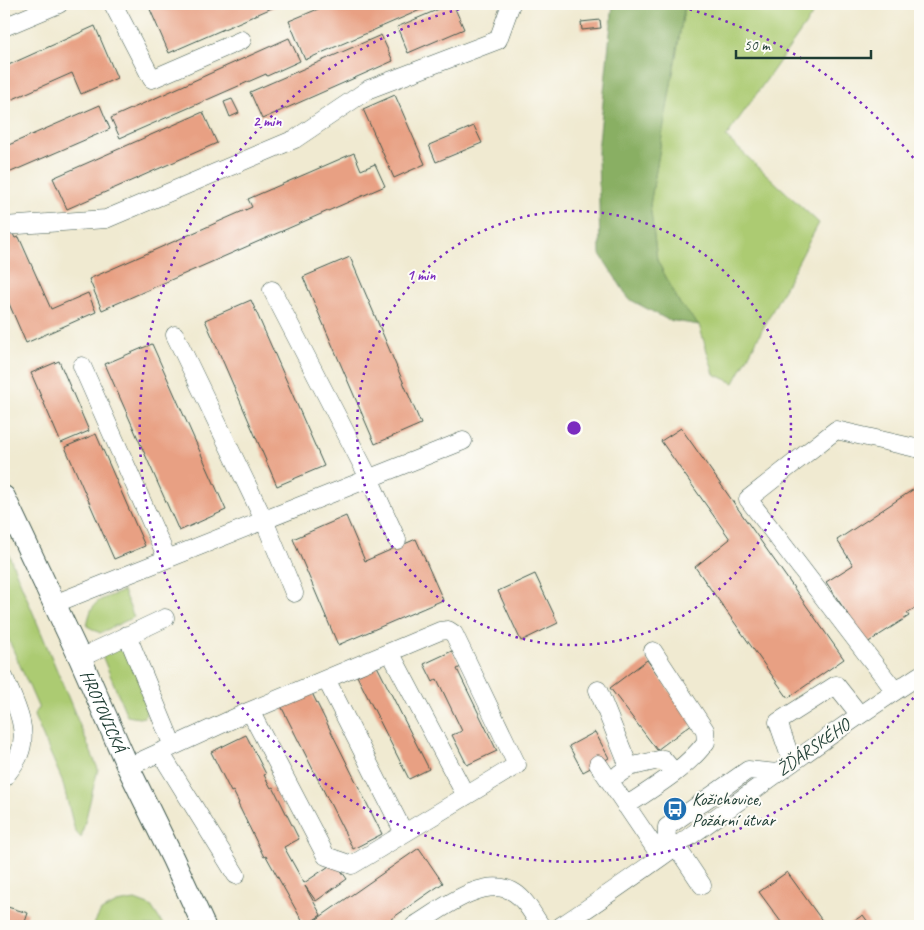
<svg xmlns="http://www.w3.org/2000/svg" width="924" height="930" font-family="Caveat,sans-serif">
<rect width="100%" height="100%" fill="#fdfcf7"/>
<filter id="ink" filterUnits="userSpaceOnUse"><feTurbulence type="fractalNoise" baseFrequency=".02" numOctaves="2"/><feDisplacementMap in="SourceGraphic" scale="10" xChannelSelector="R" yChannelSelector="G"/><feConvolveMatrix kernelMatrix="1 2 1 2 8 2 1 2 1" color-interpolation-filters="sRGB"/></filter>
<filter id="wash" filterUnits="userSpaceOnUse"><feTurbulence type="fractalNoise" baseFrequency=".0096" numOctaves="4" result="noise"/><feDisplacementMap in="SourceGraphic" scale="20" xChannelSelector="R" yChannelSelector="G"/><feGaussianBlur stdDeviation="1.12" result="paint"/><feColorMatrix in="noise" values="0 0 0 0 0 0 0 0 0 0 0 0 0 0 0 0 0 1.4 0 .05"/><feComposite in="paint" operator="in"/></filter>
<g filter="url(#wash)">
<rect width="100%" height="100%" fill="#f0ead1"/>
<path fill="#accb72" stroke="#668453" d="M685,4H825L818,7L726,137L819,223L734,383L714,374L699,325L680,304L657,260L650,205Z
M4,543L98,769L81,838L75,831L62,780L34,716L35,712L39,709L4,629Z
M123,591L134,617L100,633L87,626C92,598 99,601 123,591Z
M113,646L127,651L151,705L144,717L139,718L127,716L101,653Z
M135,900L151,906L164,926H93L101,911L117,903Z"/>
<path fill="#89af64" stroke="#54764c" d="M613,4H685L650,205L657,260L680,304L699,325L668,320L629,299L600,254L598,151Z"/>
<g id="blocks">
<path fill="#e8a083" d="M157,4H281L169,53L149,7Z
M330,4H434L305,60L289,21Z
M451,4H453L464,29L408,53L397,27Z
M600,20L601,28L582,30L581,22Z
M95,26L117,78L81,94L72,73L4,103V67Z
M381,35L393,61L262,119L250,92Z
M289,38L300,61L267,76L266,74L120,138L111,118Z
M395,95L425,164L394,178L363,109Z
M232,99L239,113L230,117L224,102Z
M100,105L110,129L4,175V147Z
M203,112L217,143L67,209L53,178Z
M474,126L482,143L436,162L429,145Z
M354,153L361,170L375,164L385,186L102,310L89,279L252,207L248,199Z
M11,230L15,238L19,237L51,309L88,293L96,312L26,343L4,292V234Z
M350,257L421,424L375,444L303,277Z
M251,300L324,466L277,486L205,320Z
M152,344L226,510L179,531L105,364Z
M59,361L89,431L61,443L31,373Z
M681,428L844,659L788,698L695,567L730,539L661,441Z
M96,434L145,546L114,559L65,447Z
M920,485V605L907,613L909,616L867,643L826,582L853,565L837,540Z
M346,516L365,561L416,539L443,600L338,645L293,539Z
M535,574L558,623L521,641L498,591Z
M452,651L461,667L457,669L497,751L467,765L452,735L462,731L437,679L433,682L424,664Z
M647,660L693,723L657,750L610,688Z
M377,666L429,769L409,779L357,676Z
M311,691L382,834L353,849L281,706Z
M595,732L609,758L583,772L569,746Z
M246,735L266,774L264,775L271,788L273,787L299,839L284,847L304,883L335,862L347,879L316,901L305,886L321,915L305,926L266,856L264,857L238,804L239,803L233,791L231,792L211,752Z
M419,848L443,883L381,926H307Z
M787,872L826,926H784L759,892Z
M4,906L28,913L24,925L4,926Z
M863,915L871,926H846Z"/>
</g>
</g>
<g filter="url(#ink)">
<use href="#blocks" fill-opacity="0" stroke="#3e574c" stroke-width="1"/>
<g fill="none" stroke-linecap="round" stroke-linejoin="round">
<g stroke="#3e574c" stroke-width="19">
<path id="minor" d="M113,4L152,79L242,40
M4,27L59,4
M4,226L106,219L295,139L369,89L498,40L511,4
M272,290L369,478L397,540
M175,335L264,520L294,593
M82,366L167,558
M54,604L463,441
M127,635L173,746
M390,652L466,796
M80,658L165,618
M4,677C14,701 30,729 19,755C16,763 9,771 4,778
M326,679L404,833
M598,690L629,767
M895,691L748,499L836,430L920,449
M160,752L236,875
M792,762L778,722L836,685L859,714
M598,764L661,857
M128,767L250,711L440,631L448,630L454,634L517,765L352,865L326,856L250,711
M619,774L629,767L663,759L674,772
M626,806C654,787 686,769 706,742L705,730L653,651
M676,846L702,885
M666,853L667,827L748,770L777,773
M414,926C439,911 485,873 515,893C526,900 533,915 541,926
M561,926C683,846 797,754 920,675"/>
</g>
<g stroke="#3e574c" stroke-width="24">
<g id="major">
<path id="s1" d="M4,497L80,658L128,767L173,859L204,926"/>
</g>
</g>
<use href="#minor" stroke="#fff" stroke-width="18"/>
<use href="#major" stroke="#fff" stroke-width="22"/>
</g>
</g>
<g fill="none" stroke="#7b2cbf" stroke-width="2.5" stroke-dasharray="2.5 5">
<circle cx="574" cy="428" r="217"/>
<path d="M918 692A434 434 0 1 1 480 4M668 4A434 434 0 0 1 918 164"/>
</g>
<defs>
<g id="bus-disc" transform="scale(1.25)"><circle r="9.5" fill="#1f6fb2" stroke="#fdfcf7"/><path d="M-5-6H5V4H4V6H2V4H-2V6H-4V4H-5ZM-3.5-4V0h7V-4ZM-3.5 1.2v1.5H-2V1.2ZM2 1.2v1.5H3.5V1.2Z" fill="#fff"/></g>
</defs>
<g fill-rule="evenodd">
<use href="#bus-disc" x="675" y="809"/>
</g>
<g text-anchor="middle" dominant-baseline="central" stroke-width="4" stroke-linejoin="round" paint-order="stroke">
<g font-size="18" fill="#1f3d34" stroke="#fdfcf7">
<text stroke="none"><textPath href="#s1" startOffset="236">HROTOVICKÁ</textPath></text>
<text transform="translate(813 747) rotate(-35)">ŽĎÁRSKÉHO</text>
</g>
<g font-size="18" fill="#1f3d34" stroke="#fdfcf7" text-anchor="start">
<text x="692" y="799">Kožichovice,<tspan x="692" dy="21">Požární útvar</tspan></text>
</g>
</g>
<circle cx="574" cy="428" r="8" fill="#7b2cbf" stroke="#fdfcf7" stroke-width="2.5"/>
<g font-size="15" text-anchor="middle" font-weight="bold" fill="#7b2cbf" stroke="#fdfcf7" stroke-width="4" stroke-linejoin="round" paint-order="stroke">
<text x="267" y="126">2 min</text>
<text x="421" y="280">1 min</text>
</g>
<rect width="924" height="930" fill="none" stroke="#fdfcf7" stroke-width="20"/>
<path d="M736 50v8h135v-8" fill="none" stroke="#1f3d34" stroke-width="2.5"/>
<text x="744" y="50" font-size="15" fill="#1f3d34" stroke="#fdfcf7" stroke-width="4" paint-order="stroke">50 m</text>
</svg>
